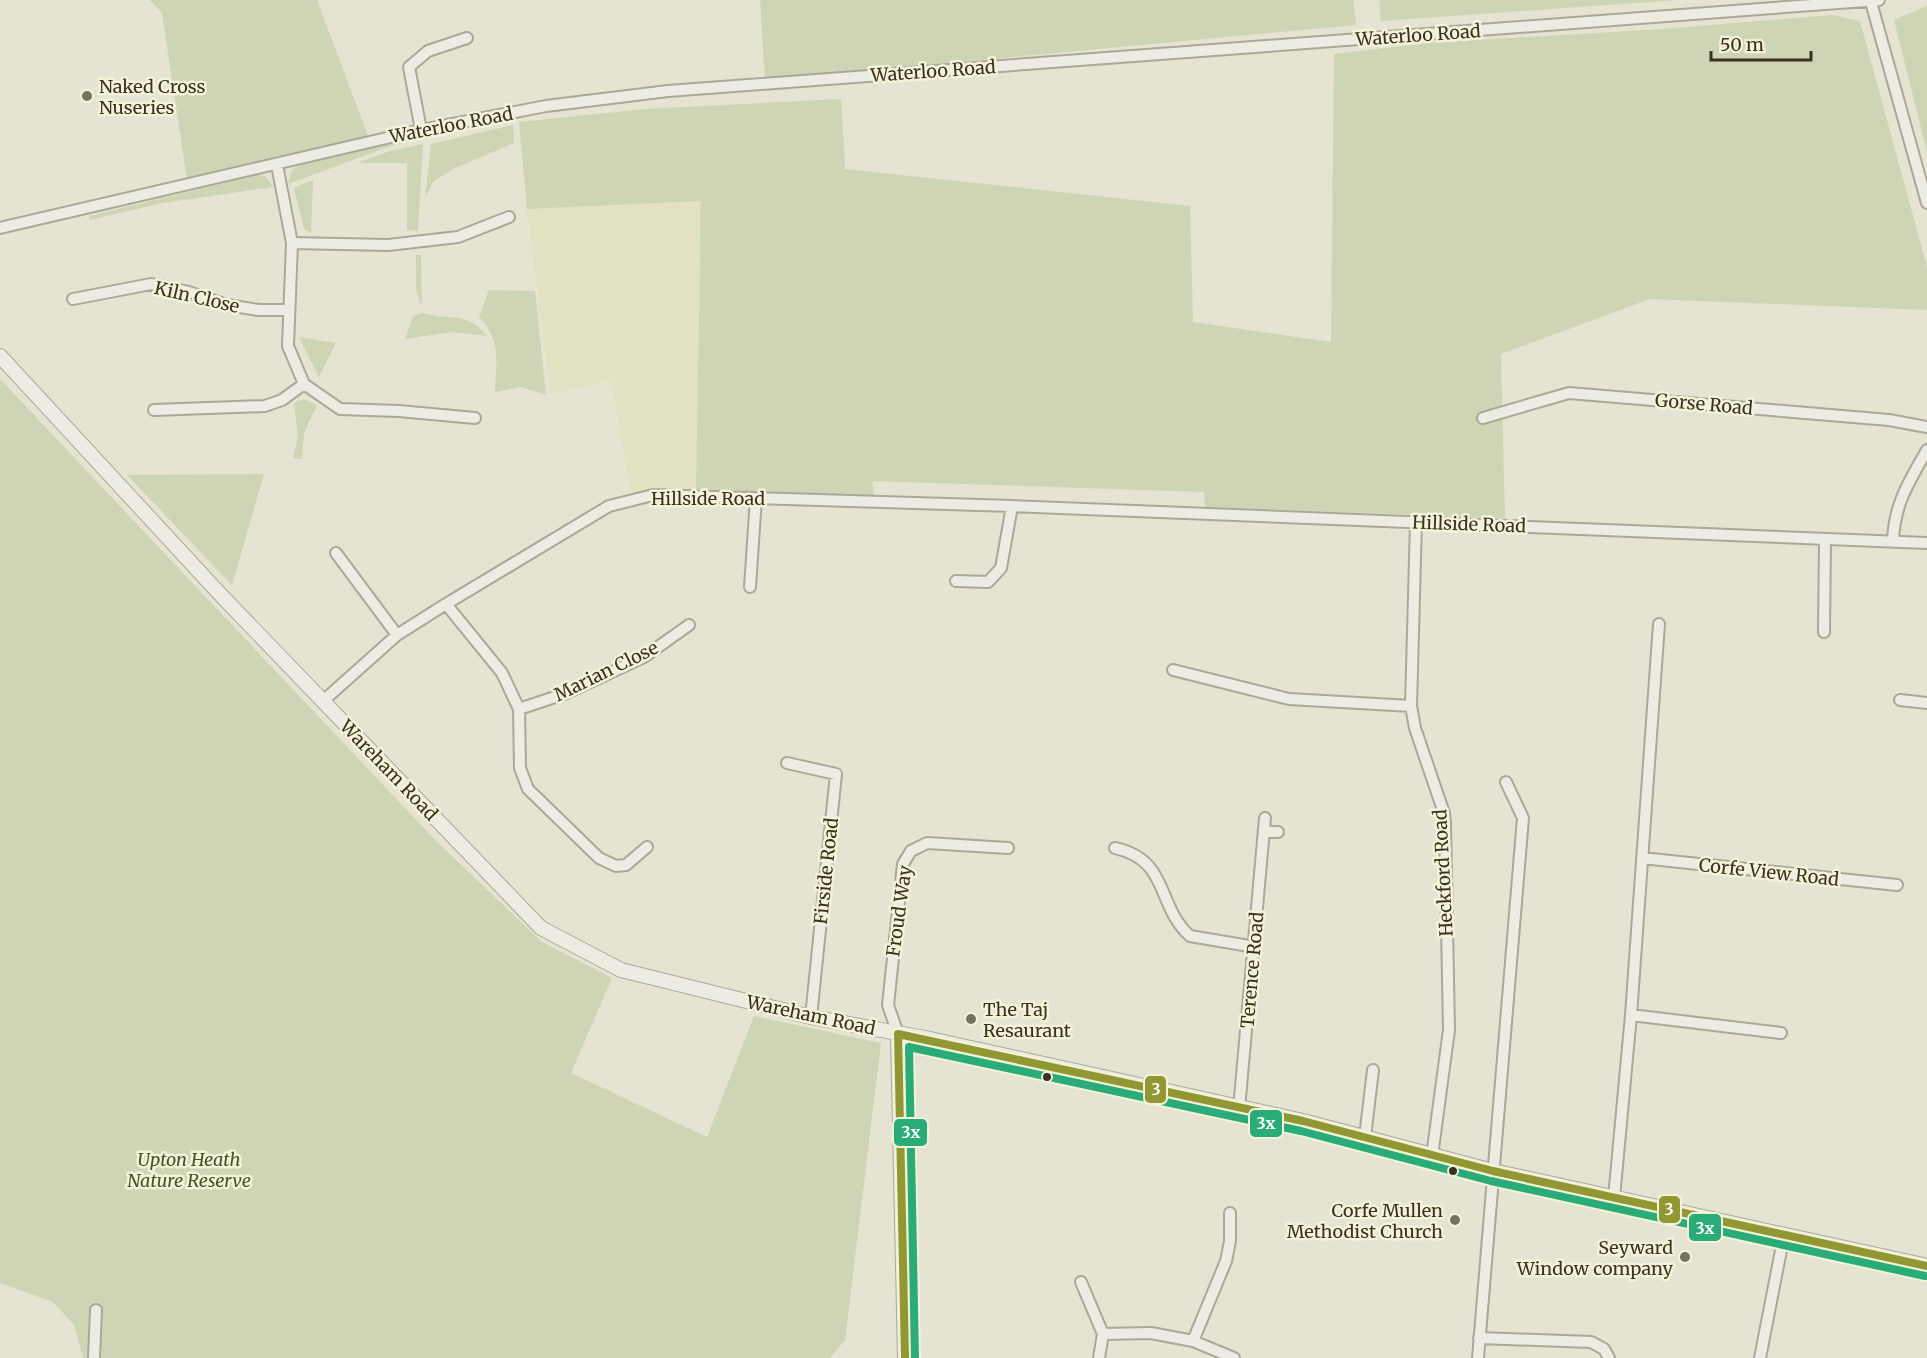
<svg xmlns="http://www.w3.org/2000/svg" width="1927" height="1358" font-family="Merriweather,serif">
<rect width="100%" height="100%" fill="#e5e3d1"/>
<path fill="#e2e2c3" d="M701,201L696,489L631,492L611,381L550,394L527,209Z"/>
<path fill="#ced5b4" d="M150,0H317L368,136L187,180L162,13Z
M760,0H1353L1356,25L765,80Z
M1379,0H1679L1381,21Z
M1927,6V152L1894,20Z
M1832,15L1860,21L1927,267V310L1650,299L1501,354L1505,518L1205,507L1204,492L872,481L874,496L696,489L701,201L527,209L519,122L645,109L841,99L845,169L1190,206L1193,322L1331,342L1334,54L1427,43L1662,29Z
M513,125L514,143L453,169L434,181L425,198L431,144Z
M425,133L424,138L388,147L288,184L292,170L300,165Z
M423,144L418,231L407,230V163H357L390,151Z
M257,175L265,176L274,187L162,203L90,220L89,216Z
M313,180L311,233L304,229L294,188Z
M416,255H421L422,307L416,290Z
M489,290L535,291L546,395L521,387L495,392C496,361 502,341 479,317Z
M423,313C450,321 468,311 487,336L451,332L405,339L413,316Z
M299,337L336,343L319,377Z
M0,379L435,840L542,942L612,978L571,1073L707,1137L754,1016L881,1043L845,1340L830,1358H83L74,1325L53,1302L0,1283Z
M304,399L317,405L304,433L302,459L293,458L298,437L294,403Z
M264,474L232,585L127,475Z"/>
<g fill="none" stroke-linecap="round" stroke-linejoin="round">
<g stroke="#aaa899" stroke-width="14">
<path id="minor" d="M1871,2L1927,203
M421,130L409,67L428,51L467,38
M277,165L292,243L288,346L304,384L340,409L399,411L475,418
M0,228L421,130L546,106L668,91L1879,0
M292,243L388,245L458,237L509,217
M73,299L151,284L189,292L227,305L258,310H288
M154,410L265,406L282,400L304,384
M1483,418L1569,393L1889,420L1927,427
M1416,522L1411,706L1415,728L1444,813L1445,823L1449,1030L1432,1156
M1893,542C1894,504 1909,482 1927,450
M336,553L397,635
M956,581L988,582L1001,568L1012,506
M750,587L756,498
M446,604L502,673L519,709L520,768L528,789L599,858L616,866L626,865L647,847
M1824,632L1825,540
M1173,670L1289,699L1411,706
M1900,700L1927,703
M323,701L397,635L446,604L609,506L653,495L1012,506L1927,543
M519,709L567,693L644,657L689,625
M787,763L836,774L811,1017
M1264,832H1278
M1115,848C1170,860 1156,906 1190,936L1255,947
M1642,858L1897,885
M1631,1015L1781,1033
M898,1034L888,1005L903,864L911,851L927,843L1008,848
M1239,1109L1265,818
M1365,1137L1373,1070
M1614,1198L1631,1015L1659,624
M1230,1213V1241L1226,1261L1193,1341L1234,1358
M1081,1282L1103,1334L1099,1358
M1103,1334L1151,1333L1193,1341
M1479,1338L1591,1342L1604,1349L1609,1358
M94,1358L96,1310
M1478,1358L1523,818L1506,782
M1760,1358L1784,1235"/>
</g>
<g stroke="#aaa899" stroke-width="16">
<path id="tertiary" d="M0,356L218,592L541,928L621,970L811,1017L930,1039L1303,1121L1493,1171L1927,1266
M898,1034L905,1358"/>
</g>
<use href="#minor" stroke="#edece2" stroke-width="10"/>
<use href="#tertiary" stroke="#edece2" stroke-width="14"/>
<g stroke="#f4f2d8" stroke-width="12">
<path id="bus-1" d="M898,1034L1303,1121L1493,1171L1927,1266
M898,1034L905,1358"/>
</g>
<g stroke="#f4f2d8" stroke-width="12">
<path id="bus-2" d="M915,1358L909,1047L1301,1131L1491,1181L1925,1276"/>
</g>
<use href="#bus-1" stroke="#919833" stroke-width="8"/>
<use href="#bus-2" stroke="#29ac78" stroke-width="8"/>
</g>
<g fill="#75705f" stroke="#f4f2d8" stroke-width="2">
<circle cx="87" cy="96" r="6"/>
<circle cx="971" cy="1019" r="6"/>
<circle cx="1455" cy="1220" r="6"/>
<circle cx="1685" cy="1257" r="6"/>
</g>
<g fill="#393221" stroke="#f4f2d8" stroke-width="2">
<circle cx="1047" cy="1077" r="5"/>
<circle cx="1453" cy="1171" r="5"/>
</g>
<g text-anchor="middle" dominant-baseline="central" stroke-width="5" stroke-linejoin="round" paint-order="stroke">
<g font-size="18" fill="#393221" stroke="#f4f2d8">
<text transform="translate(1418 35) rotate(-4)">Waterloo Road</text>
<text transform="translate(933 71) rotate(-4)">Waterloo Road</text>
<text transform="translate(451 125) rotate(-11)">Waterloo Road</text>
<text transform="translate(197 297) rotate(13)">Kiln Close</text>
<text transform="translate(1704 404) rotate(5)">Gorse Road</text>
<text x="708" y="498">Hillside Road</text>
<text transform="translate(1469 524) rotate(2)">Hillside Road</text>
<text transform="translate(606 671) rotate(-26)">Marian Close</text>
<text transform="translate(389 770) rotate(46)">Wareham Road</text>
<text transform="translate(826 871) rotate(-84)">Firside Road</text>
<text transform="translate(1769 872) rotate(6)">Corfe View Road</text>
<text transform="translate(1443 873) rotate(-93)">Heckford Road</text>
<text transform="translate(899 911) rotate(-82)">Froud Way</text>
<text transform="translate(1252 970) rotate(-85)">Terence Road</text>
<text transform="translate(811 1015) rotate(12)">Wareham Road</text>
</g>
<g font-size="18" fill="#393221" stroke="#f4f2d8" text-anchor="start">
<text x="99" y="86">Naked Cross<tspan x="99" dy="21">Nuseries</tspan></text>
<text x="983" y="1009">The Taj<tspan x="983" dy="21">Resaurant</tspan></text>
<text x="1443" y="1210" text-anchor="end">Corfe Mullen<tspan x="1443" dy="21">Methodist Church</tspan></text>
<text x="1673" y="1247" text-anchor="end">Seyward<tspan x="1673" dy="21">Window company</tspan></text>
</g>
<g font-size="18" font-style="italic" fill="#405529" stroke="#f4f2d8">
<text x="189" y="1159">Upton Heath<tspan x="189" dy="21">Nature Reserve</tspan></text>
</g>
</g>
<g stroke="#f4f2d8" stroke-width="2">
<rect x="1144" y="1075" width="23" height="29" rx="6" fill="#919833"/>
<rect x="1249" y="1109" width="34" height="29" rx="6" fill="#29ac78"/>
<rect x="893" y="1118" width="35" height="29" rx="6" fill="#29ac78"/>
<rect x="1658" y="1195" width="23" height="29" rx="6" fill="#919833"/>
<rect x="1688" y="1213" width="34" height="29" rx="6" fill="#29ac78"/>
</g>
<g font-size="16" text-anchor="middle" font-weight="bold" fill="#fff">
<text x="1156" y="1095">3</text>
<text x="1266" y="1129">3x</text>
<text x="911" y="1138">3x</text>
<text x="1669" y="1215">3</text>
<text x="1705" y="1234">3x</text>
</g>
<path d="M1711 51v9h100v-9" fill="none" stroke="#393221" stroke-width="3"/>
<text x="1720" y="51" font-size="18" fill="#393221" stroke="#f4f2d8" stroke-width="4.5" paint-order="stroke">50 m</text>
</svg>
